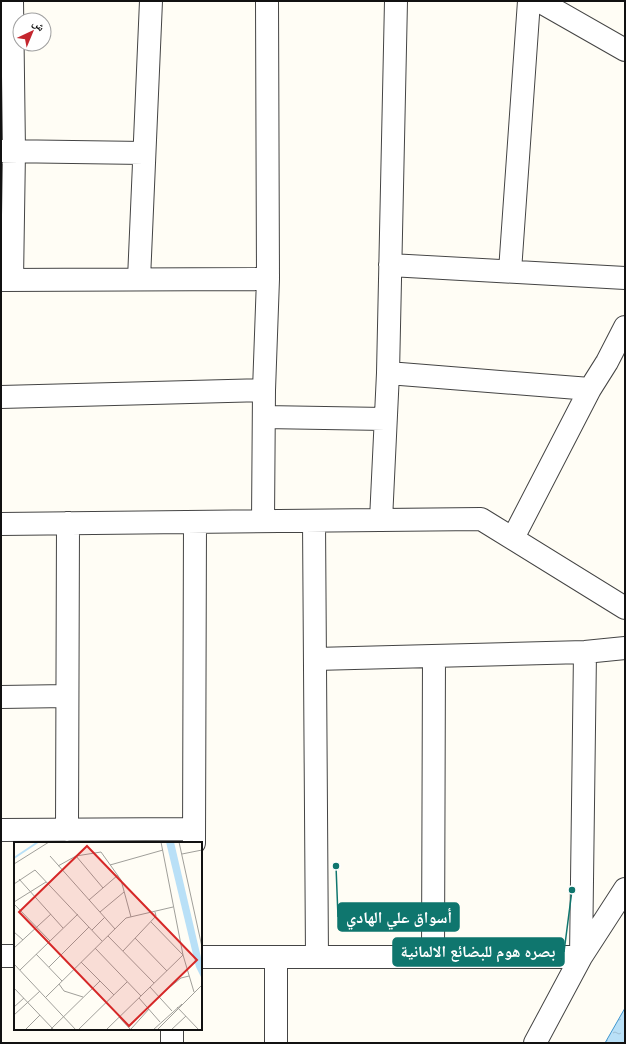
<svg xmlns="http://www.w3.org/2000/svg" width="626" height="1044" font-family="Spectral,'Noto Naskh Arabic',serif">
<defs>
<pattern id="water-ripples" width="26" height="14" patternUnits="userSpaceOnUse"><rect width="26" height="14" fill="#b9e0f7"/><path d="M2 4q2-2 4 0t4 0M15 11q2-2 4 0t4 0" fill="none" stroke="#9ebfd3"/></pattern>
</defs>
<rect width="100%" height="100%" fill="#fffdf5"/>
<path fill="url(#water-ripples)" stroke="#3f96cf" d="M625,1008V1043H605Z"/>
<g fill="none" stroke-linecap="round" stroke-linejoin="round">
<g stroke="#444" stroke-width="24">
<path id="minor" d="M539,1L625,50
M1,151L144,153
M390,265L625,278
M510,271L529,1
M139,279L151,1
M1,280L268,279
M12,280L14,151L12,1
M388,373L590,389
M1,397L264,390
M264,417L385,419
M381,520L388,373L396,1
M263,521L264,390L268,279L267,1
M314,521L317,957
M1,524L481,519L625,608
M513,538L590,389L607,362L625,327
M315,659L585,652L625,648
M1,697L67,696
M1,830L194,829
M67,830L68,523
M194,843L195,522
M1,956H15
M201,957H581L585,652
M433,957L434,656
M172,1043V1029
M276,1043V957
M535,1043L581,957L625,889"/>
</g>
<use href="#minor" stroke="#fff" stroke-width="22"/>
</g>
<g transform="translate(14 842)">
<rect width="188" height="188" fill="#fffdf5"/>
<path d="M152,0H160L188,120V137L182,125Z" fill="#b9e0f7"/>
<path fill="none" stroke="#b9e0f7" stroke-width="2" d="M0,16L24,0"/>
<path fill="none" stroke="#a09f9a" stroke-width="1" d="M147,0L169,113L180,150M165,0L188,105M168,12L188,8M36,14L101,87M62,14L89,46M0,22L35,0M96,23L149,8M44,24L62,14L87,10L107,38L117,75M5,37L49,86M0,42L21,28L88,99M75,58L104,33M0,60L32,40M0,62L36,99M86,70L110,50M78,88L91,75M0,90L9,98M94,94L140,141M121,96L153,129M0,106L37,72M81,106L127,154M109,109L142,74L141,70M22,112L48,139M67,120L100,153M0,122L62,188M35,125L75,85M6,128L64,72M45,142L50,149L69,155M136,145L158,169M0,146L40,188M151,149L167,136L175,134M32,155L112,76L159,65M125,156L146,180M0,165L10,156M163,165L185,188M0,173L26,149M105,175L117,188M117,187L135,167M11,188L26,173M36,188L86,139M64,188L113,140M92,188L169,113L137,80M139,188L168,162M143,188L188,143M157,188L172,174"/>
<path fill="#d62828" fill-opacity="0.15" stroke="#d62828" stroke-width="2" d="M73,4L183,118L115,184L5,70Z"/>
<rect width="188" height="188" fill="none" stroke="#111" stroke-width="2"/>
</g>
<path fill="none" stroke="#0f766e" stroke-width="1.5" d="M336 866L338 917M572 890L564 952"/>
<g fill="#0f766e" stroke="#fff" stroke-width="1.5">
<circle cx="336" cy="866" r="4"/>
<circle cx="572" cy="890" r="4"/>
</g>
<g fill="#0f766e" stroke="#0f766e" stroke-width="1.5">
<rect x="338" y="903" width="121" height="28" rx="4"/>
<rect x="393" y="938" width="171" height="28" rx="4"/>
</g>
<g font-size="16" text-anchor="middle" font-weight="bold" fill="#fff">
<text x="399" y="923">أسواق علي الهادي</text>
<text x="478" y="957">بصره هوم للبضائع الالمانية</text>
</g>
<rect width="626" height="1044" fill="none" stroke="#111111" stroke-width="4"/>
<g transform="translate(32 32) rotate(44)"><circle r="19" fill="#ffffff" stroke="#a0a0a0"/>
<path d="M0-3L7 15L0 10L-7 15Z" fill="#c4262e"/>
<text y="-6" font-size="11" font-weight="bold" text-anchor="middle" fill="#111111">ش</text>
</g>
</svg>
